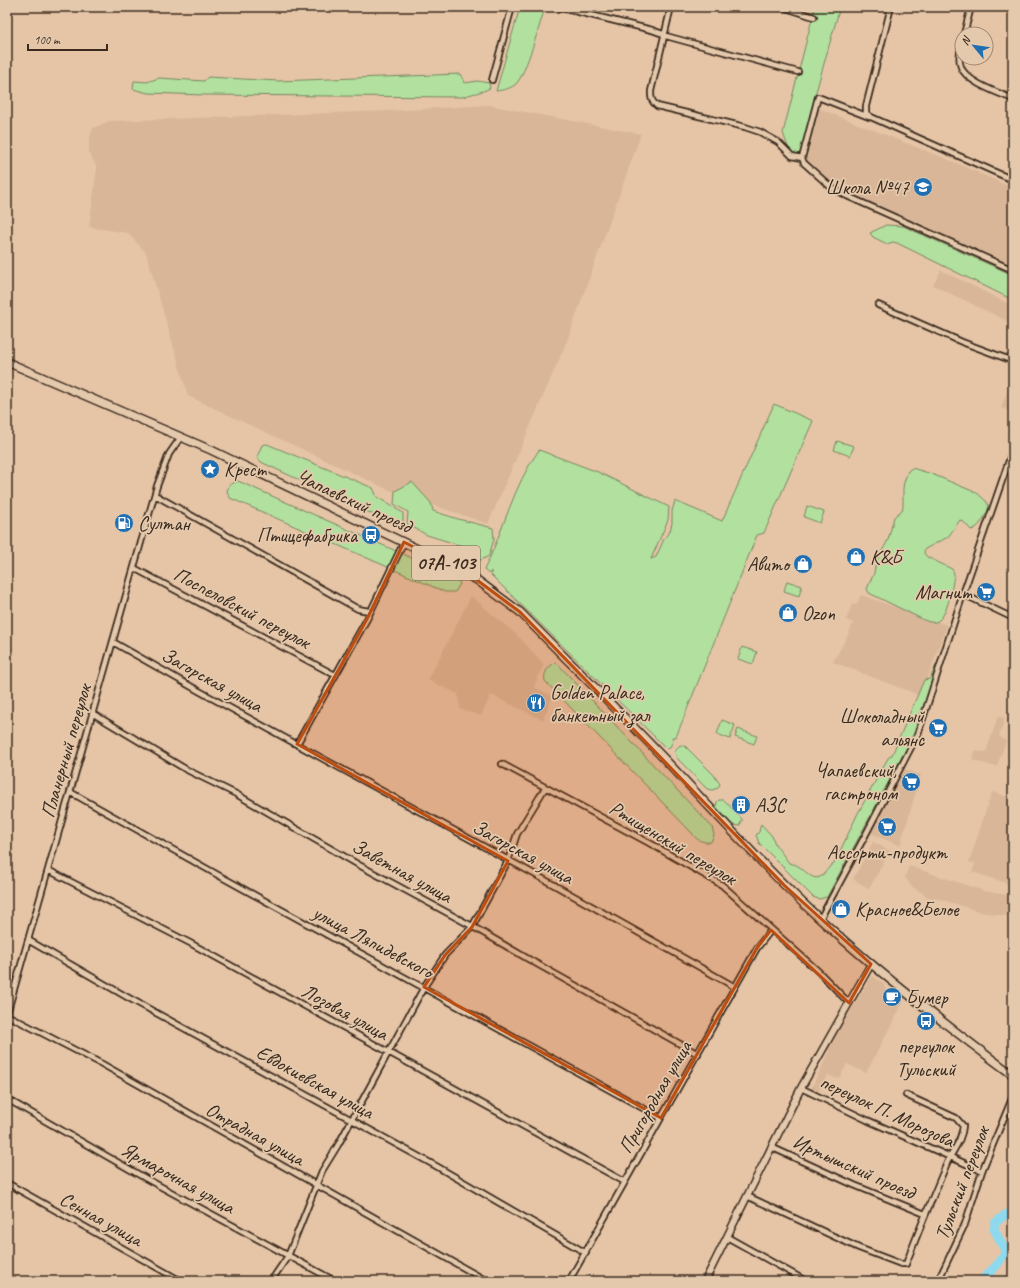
<svg xmlns="http://www.w3.org/2000/svg" width="1020" height="1288" font-family="Caveat,sans-serif">
<rect width="100%" height="100%" fill="#e6c5a7"/>
<filter id="ink" filterUnits="userSpaceOnUse"><feTurbulence type="fractalNoise" baseFrequency=".025" numOctaves="2"/><feDisplacementMap in="SourceGraphic" scale="8" xChannelSelector="R" yChannelSelector="G"/><feConvolveMatrix kernelMatrix="1 2 1 2 8 2 1 2 1" color-interpolation-filters="sRGB"/></filter>
<g filter="url(#ink)">
<path fill="#d9b698" d="M489,105L641,134L567,341L488,524L389,490L188,396L146,253L128,233L89,227L97,168L89,152V140L93,128L109,121L386,111Z
M818,108L954,162L1013,188V268L875,207L833,187L806,162Z
M941,270L1013,306V324L933,285Z
M1013,376V402L1010,411L1001,408Z
M861,595L947,625L921,696L833,662L848,635L853,623L846,620L852,604L856,605Z
M471,596L518,636L544,664L534,687L553,696L543,720L491,695L481,716L460,709L458,694L428,680Z
M998,716L1005,719L999,736L1006,741L997,766H992L972,760L975,751L986,752Z
M904,769L921,775L900,846L871,833Z
M992,792L1012,798L1013,796V885L972,872L975,864L969,862Z
M873,842L890,851L869,889L853,879Z
M909,866L984,891L1013,896V917L981,912L943,900L928,897L911,886L905,877Z
M872,976L883,983L886,990L904,1001L866,1073L847,1064L841,1076L837,1079L828,1075L817,1094L810,1090L829,1053L828,1048L843,1022Z"/>
<path fill="#b2e09f" stroke="#76855e" d="M520,7H545C541,21 525,76 516,84C510,89 503,90 496,91Z
M815,7H840L814,99L815,105L804,153L794,154L788,147L783,133Z
M460,74L465,83L477,81L489,83L490,88C481,93 472,93 463,97L204,95L148,93L133,89L134,81L147,82L159,78L204,81L208,77L278,81Z
M886,225L903,226L1013,275V300L897,243L893,242L887,244L873,237L870,233Z
M774,404L813,421L764,533L757,535L676,737H672L673,741L670,747L666,748L491,575V571L489,574L484,570C504,530 513,486 539,450L598,472L669,507L668,520L651,559L656,557L664,539L670,531L672,523V511L675,501L722,521Z
M837,441L854,446L850,456L834,450Z
M267,444L373,488L377,497L403,513V524L400,527L261,462L257,457L262,445Z
M912,468L932,474L977,493L986,501L989,506C987,514 979,529 971,530L963,521L960,520L948,537L925,549L924,553L927,557L952,569L954,573C953,584 948,613 939,620C935,624 929,622 924,620L869,593L867,589L874,573L876,562L888,540L894,517L902,510L903,507V488L904,482L908,471Z
M238,481L457,578L460,584L455,592H445L230,498L227,492L229,485Z
M412,482L431,503L433,511L458,519L493,528L494,539L489,556L481,560L472,556V549L427,535L407,524L408,512L394,504L395,491Z
M807,506L824,512L820,523L804,517Z
M787,581L802,586L799,596L784,591Z
M742,647L757,652L753,664L738,659Z
M556,662L712,827L714,835L711,842C704,843 695,840 692,833L545,681C543,672 549,666 556,662Z
M936,665L938,666L912,738L827,897L819,899L813,897L759,843L756,835L759,832L761,824L772,836L775,844L789,863C792,864 795,864 798,866C805,870 812,881 820,877C826,873 827,868 834,864L857,815L888,758L892,755L924,680L930,679Z
M722,720L735,725L730,739L717,734Z
M738,729L757,736L754,744L735,737Z
M680,745L685,746L713,774L720,784L718,788L712,790L707,789L676,757L675,750Z
M719,800H724L742,819V821L739,826L733,825L716,807L717,802Z"/>
<g fill="none" stroke-linecap="round" stroke-linejoin="round">
<path stroke="#8ed9ee" stroke-width="9" d="M981,1281L997,1265L1006,1252L994,1229L995,1223L1005,1215L1013,1212"/>
<g stroke="#3b2a1e" stroke-width="8">
<path id="street" d="M558,7L652,30L663,34L666,36L798,72
M671,7L651,91C651,98 651,101 657,106L745,127L760,132L778,142L792,156L802,158L804,163L833,189L847,196L1013,270
M783,7L814,17
M891,7L866,106V113L871,117L1013,180
M964,34L971,7
M962,43C960,50 958,60 961,67C966,82 999,93 1013,99
M492,80L512,7
M802,158L818,97L869,117
M878,305L962,342L1013,361
M155,495L358,609L369,611
M134,568L335,675
M963,594L1013,618
M113,642L199,691L556,886L735,987
M92,713L187,770L236,794L359,865L470,925L530,960L698,1054
M297,744L367,619L404,542
M502,764L653,845L722,885L818,971L849,1003
M70,792L218,875L661,1118
M48,870L190,943L625,1182
M820,919L866,834L918,734L963,594L1013,449
M28,940L127,997L436,1166L586,1253
M7,1014L157,486L169,454L181,437
M7,1015L102,1064L487,1281
M801,1088L867,1120L982,1171
M7,1099L145,1178L335,1281
M771,1147L854,1185L925,1214
M7,1183L181,1281
M747,1196L859,1248L901,1264H906C919,1230 933,1196 947,1163C953,1150 962,1140 963,1126L956,1118L906,1095
M727,1237L806,1281
M271,1281L288,1256L322,1171L338,1145L424,987L445,955L472,927L508,861L517,834L545,788
M569,1281L757,948L771,930
M938,1281L965,1224L982,1171L1013,1096"/>
</g>
<g stroke="#3b2a1e" stroke-width="9">
<path id="secondary" d="M705,1281L801,1088L871,964"/>
</g>
<g stroke="#3b2a1e" stroke-width="10">
<path id="primary" d="M7,362L211,450L430,555L477,580L520,612C571,664 623,715 673,768C721,819 768,871 820,919C881,975 947,1026 1013,1075"/>
</g>
<use href="#street" stroke="#e4c9ac" stroke-width="4.5"/>
<use href="#secondary" stroke="#e4c9ac" stroke-width="6"/>
<use href="#primary" stroke="#e4c9ac" stroke-width="7"/>
</g>
</g>
<path fill="#bd4d10" fill-opacity="0.2" stroke="#bd4d10" stroke-width="3" stroke-linejoin="round" d="M404,542L477,580L520,612L785,886L871,964L849,1003L771,930L757,948L661,1118L424,987L445,955L472,927L508,861L297,744L367,619Z"/>
<defs>
<g id="school-disc" transform="scale(1)"><circle r="9.5" fill="#1f6fb2" stroke="#e4c9ac"/><path d="M0-5L7-2L0 1L-7-2ZM-4 1L0 2.5L4 1V4Q0 6-4 4Z" fill="#fff"/></g>
<g id="sight-disc" transform="scale(1)"><circle r="9.5" fill="#1f6fb2" stroke="#e4c9ac"/><path d="M0-6L1.8-2.2L6-1.7L2.9 1.2L3.7 5.4L0 3.3L-3.7 5.4L-2.9 1.2L-6-1.7L-1.8-2.2Z" fill="#fff"/></g>
<g id="fuel-disc" transform="scale(1)"><circle r="9.5" fill="#1f6fb2" stroke="#e4c9ac"/><path d="M-5.5-6h7V0h2V4h1.3V-2.5L3-4.5l.8-.8L6-3V5H2.5V1h-1V6h-7ZM-4.2-4.7v3.2H.2V-4.7Z" fill="#fff"/></g>
<g id="bus-disc" transform="scale(1)"><circle r="9.5" fill="#1f6fb2" stroke="#e4c9ac"/><path d="M-5-6H5V4H4V6H2V4H-2V6H-4V4H-5ZM-3.5-4V0h7V-4ZM-3.5 1.2v1.5H-2V1.2ZM2 1.2v1.5H3.5V1.2Z" fill="#fff"/></g>
<g id="shop-disc" transform="scale(1)"><circle r="9.5" fill="#1f6fb2" stroke="#e4c9ac"/><path d="M-5-2.5h2.3a2.7 3.5 0 0 1 5.4 0H5L5.5 6h-11ZM-1.5-2.5h3a1.5 2.3 0 0 0-3 0Z" fill="#fff"/></g>
<g id="supermarket-disc" transform="scale(1)"><circle r="9.5" fill="#1f6fb2" stroke="#e4c9ac"/><path d="M-6-5.5h2.5l.6 2H6L4.5 2H-2.5L-4.4-4H-6ZM-1.5 3.2a1.3 1.3 0 1 0 .1 0ZM3 3.2a1.3 1.3 0 1 0 .1 0Z" fill="#fff"/></g>
<g id="restaurant-disc" transform="scale(1)"><circle r="9.5" fill="#1f6fb2" stroke="#e4c9ac"/><path d="M-5-6h1v4h1v-4h1v4h1v-4h1v5L-1.5 .5V6h-2V.5L-5-1ZM5-6V6H3V1.5H1.5Q1.5-4 5-6Z" fill="#fff"/></g>
<g id="building-disc" transform="scale(1)"><circle r="9.5" fill="#1f6fb2" stroke="#e4c9ac"/><path d="M-4-6H4V6H1V3H-1V6H-4ZM-2.5-4.3h1.7v1.8h-1.7ZM.8-4.3h1.7v1.8H.8ZM-2.5-1h1.7V.8h-1.7ZM.8-1h1.7V.8H.8Z" fill="#fff"/></g>
<g id="cafe-disc" transform="scale(1)"><circle r="9.5" fill="#1f6fb2" stroke="#e4c9ac"/><path d="M-5.5-4.5H6V0H3Q3 3.5 0 3.5H-2.5Q-5.5 3.5-5.5 0ZM3-3.2v2h1.7v-2ZM-6 4.5H4V6H-6Z" fill="#fff"/></g>
</defs>
<g fill-rule="evenodd">
<use href="#school-disc" x="923" y="187"/>
<use href="#sight-disc" x="210" y="469"/>
<use href="#fuel-disc" x="124" y="523"/>
<use href="#bus-disc" x="371" y="535"/>
<use href="#shop-disc" x="856" y="557"/>
<use href="#shop-disc" x="803" y="564"/>
<use href="#supermarket-disc" x="986" y="592"/>
<use href="#shop-disc" x="788" y="613"/>
<use href="#restaurant-disc" x="536" y="703"/>
<use href="#supermarket-disc" x="938" y="728"/>
<use href="#supermarket-disc" x="911" y="782"/>
<use href="#building-disc" x="741" y="805"/>
<use href="#supermarket-disc" x="887" y="827"/>
<use href="#shop-disc" x="841" y="909"/>
<use href="#cafe-disc" x="892" y="997"/>
<use href="#bus-disc" x="926" y="1021"/>
</g>
<g text-anchor="middle" dominant-baseline="central" stroke-width="3.5" stroke-linejoin="round" paint-order="stroke">
<rect fill="#e4c9ac" stroke="#6e5a49" stroke-width="1" x="412" y="546" width="68" height="34" rx="3"/>
<g font-size="19" font-weight="bold" fill="#3b2a1e">
<text x="446" y="563">07А-103</text>
</g>
<g font-size="20" fill="#3b2a1e" stroke="#e4c9ac" text-anchor="start">
<text x="909" y="187" text-anchor="end">Школа №47</text>
<text x="224" y="469">Крест</text>
<text x="138" y="523">Султан</text>
<text x="357" y="535" text-anchor="end">Птицефабрика</text>
<text x="870" y="557">К&amp;Б</text>
<text x="789" y="564" text-anchor="end">Авито</text>
<text x="972" y="592" text-anchor="end">Магнит</text>
<text x="802" y="613">Ozon</text>
<text x="550" y="692">Golden Palace,<tspan x="550" dy="23">банкетный зал</tspan></text>
<text x="924" y="716" text-anchor="end">Шоколадный<tspan x="924" dy="23">альянс</tspan></text>
<text x="897" y="770" text-anchor="end">Чапаевский,<tspan x="897" dy="23">гастроном</tspan></text>
<text x="755" y="805">АЗС</text>
<text x="887" y="852" text-anchor="middle">Ассорти-продукт</text>
<text x="855" y="909">Красное&amp;Белое</text>
<text x="906" y="997">Бумер</text>
<text x="926" y="1046" text-anchor="middle">переулок<tspan x="926" dy="23">Тульский</tspan></text>
</g>
<g font-size="20" fill="#3b2a1e" stroke="#e4c9ac">
<text transform="translate(354 501) rotate(25)">Чапаевский проезд</text>
<text transform="translate(242 608) rotate(28)">Поспеловский переулок</text>
<text transform="translate(212 680) rotate(29)">Загорская улица</text>
<text transform="translate(66 751) rotate(-74)">Планерный переулок</text>
<text transform="translate(673 843) rotate(31)">Ртищенский переулок</text>
<text transform="translate(523 852) rotate(29)">Загорская улица</text>
<text transform="translate(402 871) rotate(29)">Заветная улица</text>
<text transform="translate(373 942) rotate(28)">улица Ляпидевского</text>
<text transform="translate(345 1012) rotate(29)">Лозовая улица</text>
<text transform="translate(315 1082) rotate(29)">Евдокиевская улица</text>
<text transform="translate(655 1097) rotate(-60)">Пригородная улица</text>
<text transform="translate(887 1111) rotate(25)">переулок П. Морозова</text>
<text transform="translate(255 1134) rotate(29)">Отрадная улица</text>
<text transform="translate(854 1167) rotate(24)">Иртышский проезд</text>
<text transform="translate(178 1178) rotate(29)">Ярмарочная улица</text>
<text transform="translate(962 1183) rotate(-69)">Тульский переулок</text>
<text transform="translate(101 1219) rotate(29)">Сенная улица</text>
</g>
</g>
<rect width="1020" height="1288" fill="none" stroke="#e4c9ac" stroke-width="24"/>
<rect x="12" y="12" width="996" height="1264" fill="none" stroke="#3b2a1e" stroke-width="1.5" filter="url(#ink)"/>
<g transform="translate(974 46) rotate(299)"><circle r="19" fill="#e4c9ac" stroke="#a08973"/>
<path d="M0-3L7 15L0 10L-7 15Z" fill="#1f6fb2"/>
<text y="-6" font-size="11" font-weight="bold" text-anchor="middle" fill="#3b2a1e">N</text>
</g>
<path d="M28 44v6h79v-6" fill="none" stroke="#3b2a1e" stroke-width="2"/>
<text x="34" y="44" font-size="12" fill="#3b2a1e" stroke="#e4c9ac" stroke-width="3" paint-order="stroke">100 m</text>
</svg>
